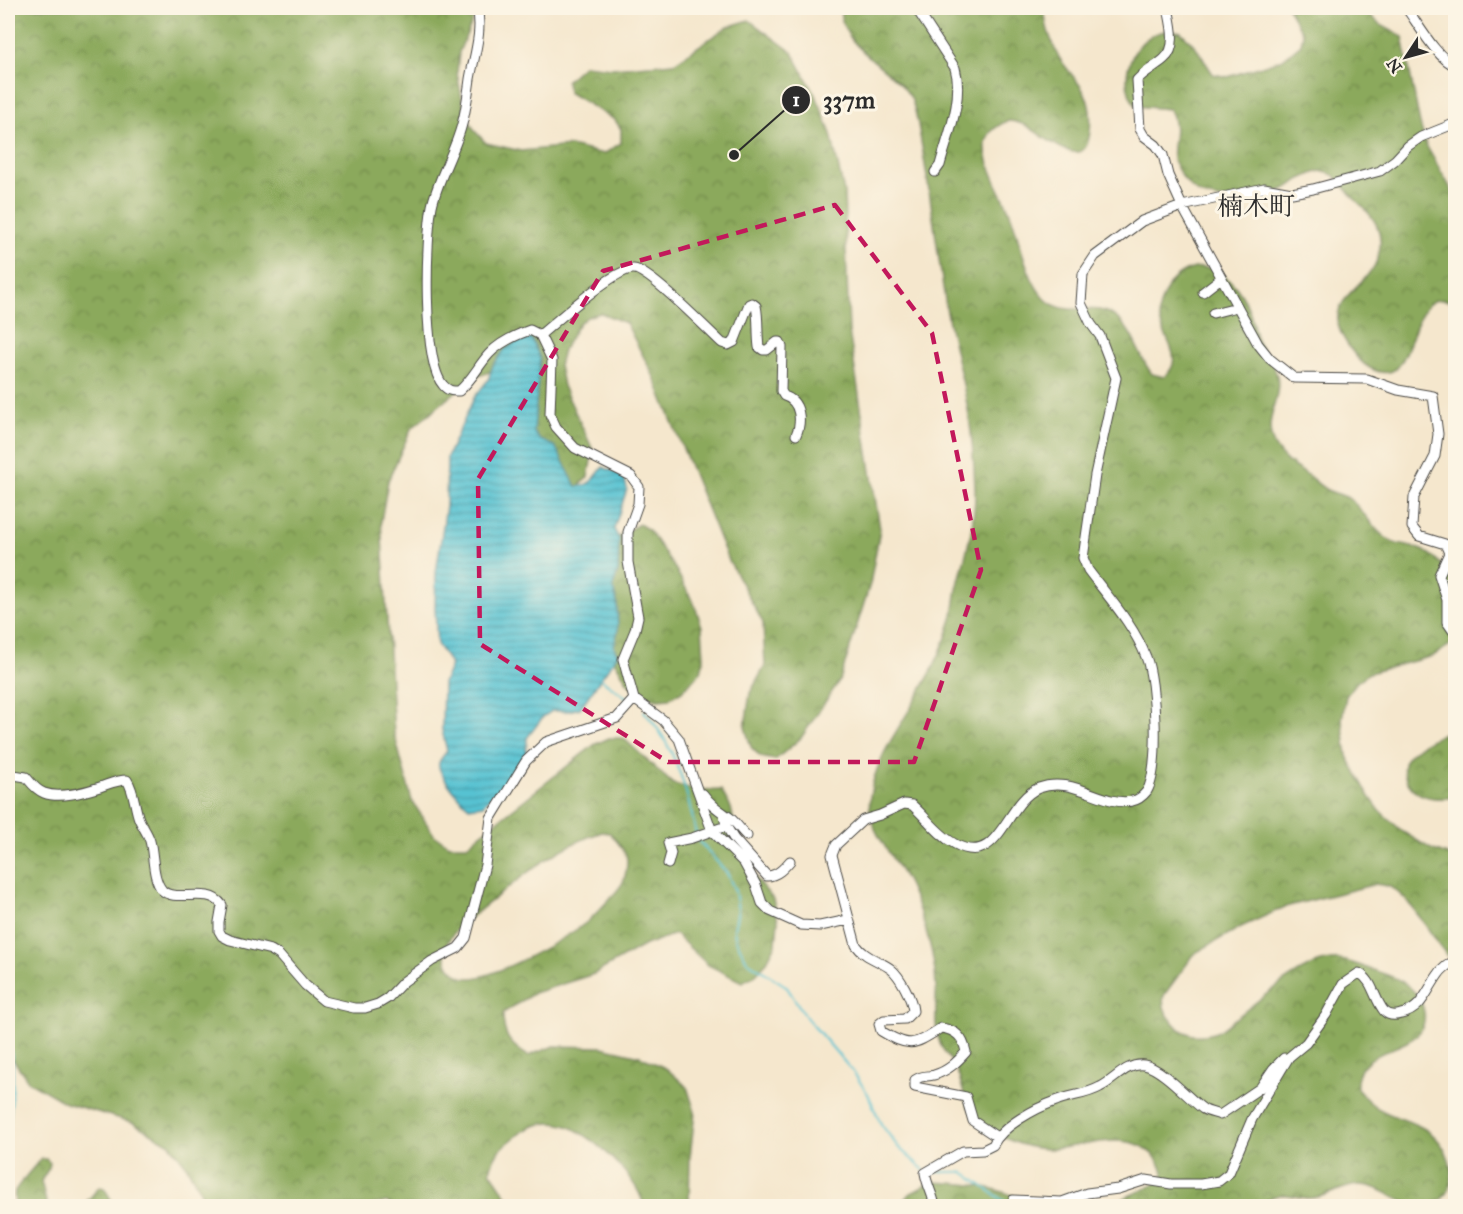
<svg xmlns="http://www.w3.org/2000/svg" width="1463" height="1214" font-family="'IM FELL Great Primer','Noto Serif JP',serif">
<defs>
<pattern id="forest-crowns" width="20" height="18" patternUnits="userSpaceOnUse" patternTransform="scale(1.5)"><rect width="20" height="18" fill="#8ba95c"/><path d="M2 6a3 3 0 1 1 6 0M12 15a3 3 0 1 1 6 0" fill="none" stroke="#728a4c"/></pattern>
<pattern id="water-rules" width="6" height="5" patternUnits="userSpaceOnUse" patternTransform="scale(1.5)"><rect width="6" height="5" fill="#57c2d2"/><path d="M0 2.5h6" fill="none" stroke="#489eab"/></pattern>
</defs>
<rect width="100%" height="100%" fill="#fcf5e5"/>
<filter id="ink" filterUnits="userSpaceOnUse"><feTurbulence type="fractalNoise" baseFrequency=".0167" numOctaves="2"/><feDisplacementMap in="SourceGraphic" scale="12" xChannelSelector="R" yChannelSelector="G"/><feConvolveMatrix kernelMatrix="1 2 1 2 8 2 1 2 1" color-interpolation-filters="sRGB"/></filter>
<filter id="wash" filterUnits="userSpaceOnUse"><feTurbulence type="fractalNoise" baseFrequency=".008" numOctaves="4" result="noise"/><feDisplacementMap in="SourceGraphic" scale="24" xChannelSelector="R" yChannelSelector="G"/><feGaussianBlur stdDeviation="1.35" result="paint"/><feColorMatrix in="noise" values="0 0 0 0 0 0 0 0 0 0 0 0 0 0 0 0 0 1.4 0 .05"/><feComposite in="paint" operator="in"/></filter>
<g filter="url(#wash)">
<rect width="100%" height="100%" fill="#f5e7cd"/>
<path fill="url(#forest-crowns)" stroke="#5b6a44" stroke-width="1.5" fill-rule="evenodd" d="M8,8H478L459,52L457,73L465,114L475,131L486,143L521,151L570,146L604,154L621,143V129L615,120L568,92L566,81L584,65L612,68L674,63L727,27L749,20L792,52L817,98L831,134L844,192L849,331L880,529L870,584L840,680L801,738L775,760L761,757L751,747L745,727L750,693L765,666L763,623L726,555L654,377L626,323L601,313L589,316L579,323L563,350L559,365L563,386L593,450L588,477L564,499L497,369L471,379L411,429L388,481L381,521L394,733L412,801L434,835L449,845H467L594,745L609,738H623L673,784L700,791L721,790L731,808L738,842L757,880L773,899L778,921L776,944L766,963L754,976L742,982L708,965L675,934L645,945L594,974L534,993L503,1013C503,1036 509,1044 528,1056L554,1046L602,1047L640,1056L667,1069L687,1087L695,1112L690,1157L689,1206H644C640,1188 624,1170 611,1157C582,1129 550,1107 514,1138C500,1149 494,1154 490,1171L510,1201L517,1206H394L387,1202L367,1206H208L186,1165L170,1144L132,1122L66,1103L28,1081L10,1055L8,1046ZM602,832L610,833C616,840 626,851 627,859C627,866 626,875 623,882C620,889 594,916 587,922C566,938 494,979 469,978C460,978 455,973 450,967C434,945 461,925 476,913C518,881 550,849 602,832Z
M840,8H1045C1044,24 1052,45 1060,59C1070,74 1086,88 1089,106C1091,114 1091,129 1089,137C1084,174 1040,133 1027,126C1023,124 1014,121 1010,121C1004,121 998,126 994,129C988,134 985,141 986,149C988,172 1002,192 1010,213C1020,238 1028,293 1054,305C1076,316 1097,300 1119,320C1135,334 1139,358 1152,374L1164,377C1189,357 1157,334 1159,310C1160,303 1165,292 1169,285C1174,277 1185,270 1195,268C1222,264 1242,290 1250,313C1253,322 1254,332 1257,340C1262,352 1274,362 1277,376C1282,401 1261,420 1275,447C1284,462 1295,467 1309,476C1315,481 1320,486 1327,490C1334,493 1342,495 1348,498C1363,508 1371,528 1386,538C1398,547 1404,544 1416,548C1424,550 1433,556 1439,562C1461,582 1455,602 1456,629L1455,635L1450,645L1433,656L1369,673L1357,682L1346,696L1342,719L1347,756L1368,794L1380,811L1403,832L1431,849L1455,858V966C1438,947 1411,897 1390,887C1386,885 1380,885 1376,884L1285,907L1241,927L1195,953L1164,995C1162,1003 1164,1010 1169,1017C1182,1037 1198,1039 1219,1031C1248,1011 1304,956 1339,960C1350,961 1360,966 1370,969C1381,973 1394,976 1404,983C1414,990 1422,999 1424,1012C1431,1057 1352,1040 1357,1089C1365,1098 1373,1107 1385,1112C1403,1121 1422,1123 1437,1139C1459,1163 1459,1207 1419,1205C1396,1204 1381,1184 1359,1185C1343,1186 1327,1197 1311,1198C1300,1199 1289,1193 1279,1195C1271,1197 1265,1200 1260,1206H1112C1127,1192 1151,1192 1164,1175C1149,1122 1089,1146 1053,1149C1027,1150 994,1137 976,1118C964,1105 964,1089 958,1074C954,1062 944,1054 940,1043C933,1025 937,1006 936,987C935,953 923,917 909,886C896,857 865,831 870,797C875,757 902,725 921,690C934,668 945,644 952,619C955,608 955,596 958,585C966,553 976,521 975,488C974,462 972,436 968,410C962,373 950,337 945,300C937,249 931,198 922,147C919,131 917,113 911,98C909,94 906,91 903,87C880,61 841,46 840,8Z
M1288,8H1362L1381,25L1403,37L1420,124L1426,145L1455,196V312L1449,301C1403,286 1421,396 1370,368C1359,362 1352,352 1346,342C1323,308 1353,293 1372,270C1375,266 1376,262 1378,257C1385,233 1376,219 1358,202C1349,195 1342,181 1333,175C1330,173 1324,172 1320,171C1314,173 1308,175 1303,178C1297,180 1293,185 1287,188C1265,197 1218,206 1197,192C1187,185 1179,173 1174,162C1168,148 1182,131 1169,109L1136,106C1112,75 1139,22 1181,32L1195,46L1213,74L1228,77L1283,59L1301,44L1303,34Z
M639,524L649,530L676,570L695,606L702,627L704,658L701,672L682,691L670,698L657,699L642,695L628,683L605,646L610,542Z
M1452,729L1455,730V797C1437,800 1415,799 1406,779C1404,773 1402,768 1405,761C1413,746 1437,737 1452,729Z
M41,1159H46L50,1163L49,1168L41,1181L47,1206H15C15,1202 14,1195 15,1191C17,1186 37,1163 41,1159Z
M932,1182C972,1184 995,1185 1031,1204L1032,1206H897L911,1193Z
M99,1187L104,1188L115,1206H83Z"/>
<path fill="url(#water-rules)" stroke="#41767e" stroke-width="1.5" d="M531,338L540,358L534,432L540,440L555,446L576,486C589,488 596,476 603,467L624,476L627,489L614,529L619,539L618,571L613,587L617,602L618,631L614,646L616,652L619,653L580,708L568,711H552L543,717L527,738L526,754L524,759L516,765L508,779L483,805L469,807C462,801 436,773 439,763C440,759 445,754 447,751L442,730L443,683L451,665L437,644L435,609L436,573L446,506L447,457L474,398L488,380L493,365L505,349L521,339Z"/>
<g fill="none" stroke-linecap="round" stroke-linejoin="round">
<path stroke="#57c2d2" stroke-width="2" d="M601,679L630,700
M644,711C675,746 687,788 696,834
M697,839L727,873L735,891L738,910L734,930L736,940L747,961L786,986L806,1017L854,1073L868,1094L881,1124L898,1147L924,1170
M8,969L10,980L8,990
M8,1040C18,1075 10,1104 8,1139
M932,1172H963L1008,1204"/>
</g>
</g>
<g filter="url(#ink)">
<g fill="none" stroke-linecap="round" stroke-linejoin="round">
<g stroke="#494743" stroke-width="11">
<path id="minor" d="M477,8C483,31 474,56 470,79C468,94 466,110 462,124C455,152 438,178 432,206C426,237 422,362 443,385C448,391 452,391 459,391C472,380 478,366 489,354C499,343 516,335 530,330L540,335L552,360L550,414L556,427L575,448L631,476L639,487L638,504L628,532V562L638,617L635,630L623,659L634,699L663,720L679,739L712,831L744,863L756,885L762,903L770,911L801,925L820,926L848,920
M916,8L955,68C964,99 948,135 940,165L935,172
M1168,8C1171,23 1178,48 1164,59C1155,67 1145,71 1137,80L1140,129L1144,136L1156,145L1163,155L1168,175L1182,206L1258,344L1270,359L1294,378L1367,379L1398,390L1433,396L1438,434L1435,456L1414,497L1412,527L1419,536L1445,544L1449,553L1439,575L1447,600V622L1456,635
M1403,8L1407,9C1418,24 1438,60 1456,66
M1203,292L1221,278
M1213,313L1237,307
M540,335C556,322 616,267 634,269C649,270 708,330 722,343L728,345L734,342L749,304L752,303L756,306C759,320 757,333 759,347L763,350H767L777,342H780L782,347L781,391L784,396C801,401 802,422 796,435
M8,774L26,777C31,783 36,790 44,793C60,799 84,792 100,787C109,784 117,780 127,780C134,791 134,803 138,816C140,824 147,831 150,841C154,855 152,878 162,890C175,904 208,885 222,905L219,922V931L222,936L230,940L271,950L279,955L305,985L324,1001L354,1008H365L378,1004L388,998L403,982L432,961L458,948L466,938L485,865L491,818L526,761L546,742L617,718L634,699
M703,794C711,805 719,810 729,817C736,822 740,830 747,836
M726,826L734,839L767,876C777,876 784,868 790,861
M668,864L671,853L668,843L692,838L726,826L724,815
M997,1137L973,1121L966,1097L915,1087V1080C922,1075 926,1077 934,1075C948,1071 957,1062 966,1052C963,1037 956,1030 941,1028C914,1045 911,1049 881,1031L879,1024L884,1020L905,1019L913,1011C912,999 900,976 891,969C879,960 865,958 856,945L832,855L836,845L863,820L880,815L904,804L912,805C926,817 938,835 955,844C1000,869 1005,801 1039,788C1073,775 1103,807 1132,801C1138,800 1143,796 1147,791C1160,769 1156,681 1146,657C1134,625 1108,597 1088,570L1083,558L1095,475L1116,378L1100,336L1091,324L1081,303L1083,274L1095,256L1142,221L1182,206L1264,188L1292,193L1313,189L1380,171L1395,160L1408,146L1421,137L1456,123
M935,1206C933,1195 927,1185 925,1173L963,1151L983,1150L993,1145C1002,1126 1036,1108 1056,1101C1070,1095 1086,1095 1100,1087C1115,1080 1126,1063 1144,1065C1162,1068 1188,1098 1203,1109C1208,1112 1215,1113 1220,1115L1260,1088L1273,1069L1284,1058
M1009,1206L1013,1200L1062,1202L1087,1193L1118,1189L1146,1180L1171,1184H1201L1219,1181L1229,1173L1252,1119L1289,1057L1306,1043L1326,1015L1343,984L1359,973C1373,980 1374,999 1384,1011C1389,1016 1395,1016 1401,1014C1422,1010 1427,990 1438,975C1442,968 1449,964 1456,960"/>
</g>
<use href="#minor" stroke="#fff" stroke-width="9"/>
</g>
</g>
<path fill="none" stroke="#c2185b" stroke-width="4.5" stroke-dasharray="12 8" stroke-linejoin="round" d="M835,205L932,333L981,570L914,762H668L480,644L478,479L603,271Z"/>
<g text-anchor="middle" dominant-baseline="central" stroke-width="6" stroke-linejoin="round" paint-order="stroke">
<g font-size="26" fill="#2b2b2b" stroke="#fcf5e5">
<text x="1256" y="206">楠木町</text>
</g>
</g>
<path fill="none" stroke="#2b2b2b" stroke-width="2" d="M734 155L796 100"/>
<g fill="#2b2b2b" stroke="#fcf5e5" stroke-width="2">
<circle cx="734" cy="155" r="6"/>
<circle cx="796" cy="100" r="15"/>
</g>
<g font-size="18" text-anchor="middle" font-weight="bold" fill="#fff">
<text x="796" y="106">1</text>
</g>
<g font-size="24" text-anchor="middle" font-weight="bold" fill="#2b2b2b" stroke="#fcf5e5" stroke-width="6" stroke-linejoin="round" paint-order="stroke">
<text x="849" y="108">337m</text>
</g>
<rect width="1463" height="1214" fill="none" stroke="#fcf5e5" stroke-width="30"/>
<g transform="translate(1406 57) rotate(234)" stroke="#fcf5e5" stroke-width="4.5" paint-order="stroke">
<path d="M0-4.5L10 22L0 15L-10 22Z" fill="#2b2b2b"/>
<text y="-9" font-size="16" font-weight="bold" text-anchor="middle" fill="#2b2b2b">N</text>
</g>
</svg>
